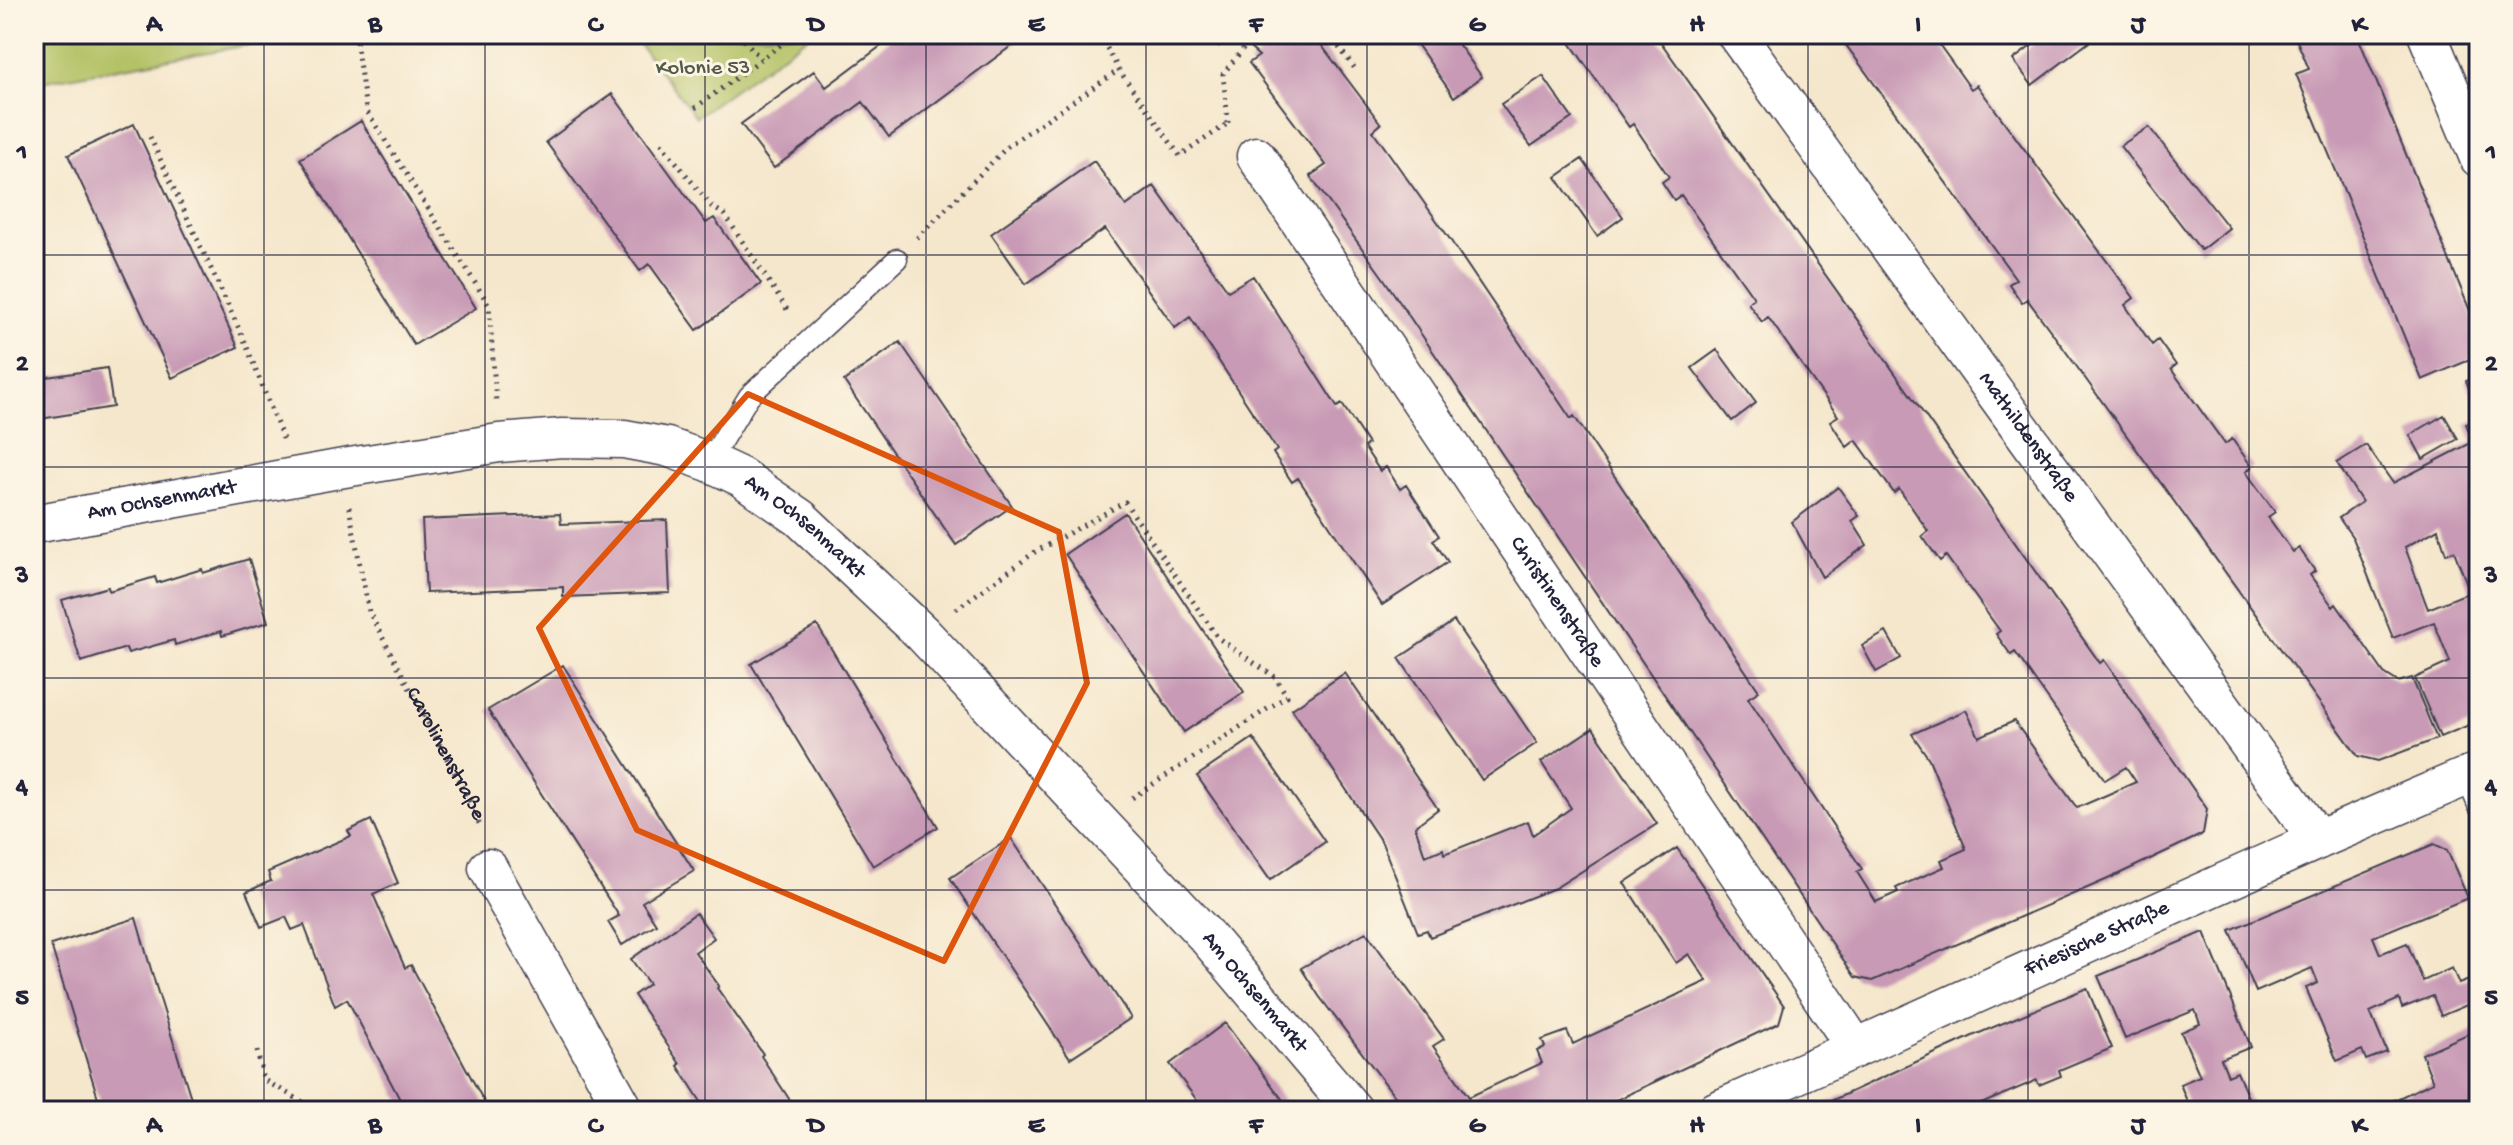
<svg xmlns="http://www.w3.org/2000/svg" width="2513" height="1145" font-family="'Gochi Hand',sans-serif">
<rect width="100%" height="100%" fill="#fcf5e5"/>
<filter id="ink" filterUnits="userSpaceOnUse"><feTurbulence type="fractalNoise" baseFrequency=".0125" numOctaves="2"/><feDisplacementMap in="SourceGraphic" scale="16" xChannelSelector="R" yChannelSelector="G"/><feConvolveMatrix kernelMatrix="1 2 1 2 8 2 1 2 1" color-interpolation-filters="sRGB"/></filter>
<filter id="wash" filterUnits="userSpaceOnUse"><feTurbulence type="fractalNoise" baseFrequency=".006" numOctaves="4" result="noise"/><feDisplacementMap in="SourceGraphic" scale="32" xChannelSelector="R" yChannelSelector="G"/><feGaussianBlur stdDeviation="1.8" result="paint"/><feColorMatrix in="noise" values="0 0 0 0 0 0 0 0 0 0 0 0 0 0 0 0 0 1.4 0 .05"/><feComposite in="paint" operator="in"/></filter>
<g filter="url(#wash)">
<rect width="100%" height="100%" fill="#f5e7cc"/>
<path fill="#b2c163" stroke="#6a724f" stroke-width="2" d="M34,34H310L34,83Z
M631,34H811L696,117Z"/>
<g id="blocks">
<path fill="#c89ab5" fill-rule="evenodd" d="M897,34H1019L1022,38L889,137L863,102L774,168L741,124L814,71L826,87Z
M1208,34H1232L1219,46Z
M1234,34H1313L1381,124L1373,131L1447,235L1571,419L1574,416L1759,691L1748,698L1862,869L1857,872L1876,902L1898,892L1896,888L1944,867L1941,860L1966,849L1929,759L1912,734L1966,710L1979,737L2014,721L2077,808L2136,782L2126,767L2105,780L2015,652L2011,655L1996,634L2000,631L1946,556L1940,561L1922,536L1928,531L1899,489L1894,493L1856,440L1847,447L1830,421L1838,416L1768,317L1762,322L1748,303L1754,298L1681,195L1674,200L1662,182L1669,177L1633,124L1629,127L1564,34H1655L2100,663L2104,660L2207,809L2203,834L2108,879L1872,981L1855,977L1384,279L1310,176L1326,165L1249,63L1259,56Z
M1410,34H1451L1482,77L1454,97Z
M1838,34H1942L1945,38L1938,43L1971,89L1977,85L2134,298L2125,305L2152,345L2158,340L2176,365L2171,369L2225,444L2232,439L2252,467L2246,472L2275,512L2268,517L2293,552L2299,548L2315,571L2310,575L2333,607L2336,604L2384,673L2398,682L2412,678L2437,739L2378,761L2358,756L2064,349L2027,299L2022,303L2009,284L2016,279Z
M2047,34H2083L2089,42L2032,85L2013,60Z
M2294,34H2357L2479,333V356L2422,380L2296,74L2309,69Z
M1543,76L1572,118L1531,146L1501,104Z
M612,94L706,223L714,218L761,284L697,330L649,264L640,271L546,142Z
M361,121L476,308L414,345L300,159Z
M134,124L238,347L172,378L68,155Z
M2149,127L2229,228L2201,250L2120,146Z
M1582,159L1623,217L1597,236L1556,177Z
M1094,161L1126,206L1154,186L1228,291L1253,276L1337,407L1342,404L1368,444L1364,447L1380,471L1386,467L1400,489L1406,485L1439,536L1433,540L1448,562L1382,605L1298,478L1292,482L1273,453L1277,450L1190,317L1175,328L1105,229L1026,284L991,234Z
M900,342L1012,506L956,545L844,381Z
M1717,350L1756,403L1732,421L1692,368Z
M107,368L113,407L34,420V379Z
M2479,376V411L2466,381Z
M2444,415L2458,439L2423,459L2410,435Z
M2479,419V439L2475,441L2479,447V721L2440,737L2415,678L2450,662L2434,622L2393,638L2353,538L2339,518L2362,502L2337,463L2366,445L2393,483L2473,442L2466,424ZM2438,529L2446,554L2454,551L2470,592L2428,609L2405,547Z
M1838,487L1859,516L1852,521L1867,545L1822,577L1792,522Z
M1125,513L1244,692L1184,732L1065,554Z
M560,514L561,524L667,520L670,593L563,597V587L426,593L422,520Z
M249,559L268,622L222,636L221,631L175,645L174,640L128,653L126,648L81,662L62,600L108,587L109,591L155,577L157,583L202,569L203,573Z
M1454,621L1537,743L1482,780L1399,658Z
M817,625L938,827L873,866L751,664Z
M1886,632L1901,658L1876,672L1862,646Z
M563,665L694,871L642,902L656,924L622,945L608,922L619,916L488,710Z
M1345,673L1438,809L1415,826L1425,856L1443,849L1444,854L1528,821L1533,835L1571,808L1541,762L1593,728L1657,824L1555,888L1430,937L1427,930L1418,933L1382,843L1292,709Z
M1253,738L1325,842L1270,880L1197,776Z
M371,820L398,883L373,894L405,968L411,965L489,1111H406L347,999L335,1006L304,925L292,930L286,917L261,927L246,892L271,881L268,872L351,836L348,831Z
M1011,838L1131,1018L1070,1058L950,878Z
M2434,844L2447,850L2468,898L2373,937L2380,954L2407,943L2423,981L2452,968L2459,984L2479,976V1000L2441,1016L2433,996L2402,1008L2399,999L2370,1012L2387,1052L2366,1060L2362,1050L2337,1061L2306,988L2318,983L2312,968L2256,992L2230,930Z
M1677,848L1784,1006L1779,1023L1593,1111H1406L1319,996L1301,968L1366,932L1444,1039L1433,1046L1469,1097L1542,1063L1537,1051L1545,1047L1542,1040L1567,1031L1573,1044L1707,981L1689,954L1676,963L1624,883Z
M696,913L714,938L695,952L719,986L717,988L763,1054L761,1056L797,1111H707L678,1066L680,1064L634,995L649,984L631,959Z
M136,918L155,983L195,1111H102L51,945Z
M2204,932L2251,1047L2221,1059L2228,1076L2237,1072L2254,1111H2191L2180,1084L2200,1076L2181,1032L2200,1024L2195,1010L2125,1039L2098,976Z
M2087,988L2112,1048L2059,1070L2061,1076L2039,1085L2037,1080L1965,1111H1809L1977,1034Z
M1225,1023L1291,1111H1205L1170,1064Z
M2479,1029V1103L2462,1111H2371L2433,1082L2422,1054Z"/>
</g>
</g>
<g filter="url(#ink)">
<use href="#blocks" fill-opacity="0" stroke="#424051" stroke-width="2"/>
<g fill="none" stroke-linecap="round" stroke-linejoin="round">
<g stroke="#424051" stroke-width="23">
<path id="service" d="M709,462L749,396L897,259
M2466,777L2479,807"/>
</g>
<g stroke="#424051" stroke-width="41">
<g id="minor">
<path id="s2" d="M1736,34L2318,840"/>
<path d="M2427,34L2479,158"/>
<path id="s3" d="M1256,156L1856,1048"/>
<path id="s4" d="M34,524L344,468L499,443L562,438L624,439L667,447L709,462L741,477L800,518L922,633L1207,937L1354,1111"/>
<path d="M488,868L625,1111"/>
<path id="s5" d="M1716,1111L2318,840L2479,771"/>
</g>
</g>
<g stroke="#424051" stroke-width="5" stroke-dasharray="2 6" stroke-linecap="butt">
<path d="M355,34L366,110L489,305L496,402"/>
<path d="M739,34L761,59"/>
<path d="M1099,34L1119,70L1180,156L1227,124"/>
<path d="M1329,34L1356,70"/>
<path d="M695,108L795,34"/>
<path d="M1228,123L1223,74L1255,34"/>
<path d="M150,137L245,342L283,439"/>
<path d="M661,143L711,206L725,215L790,314"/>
<path d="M917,238L1009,145L1119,70"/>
<path id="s1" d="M349,507L369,612L477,815L480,828"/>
<path d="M956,609L1035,552L1125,502L1218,638L1275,677L1287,696L1132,798"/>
<path d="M257,1051L264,1080L319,1111"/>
</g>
<use href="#service" stroke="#fff" stroke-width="20"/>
<use href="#minor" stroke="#fff" stroke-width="38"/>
</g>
</g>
<path fill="none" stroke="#de560e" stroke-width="6" stroke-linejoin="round" d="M748,394L1059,532L1087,683L944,961L637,830L539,628Z"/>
<path fill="none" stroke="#22223b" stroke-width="2" stroke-opacity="0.55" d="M264,34V1111M485,34V1111M705,34V1111M926,34V1111M1146,34V1111M1367,34V1111M1587,34V1111M1808,34V1111M2028,34V1111M2249,34V1111M34,255H2479M34,467H2479M34,678H2479M34,890H2479"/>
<g text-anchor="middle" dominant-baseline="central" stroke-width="6" stroke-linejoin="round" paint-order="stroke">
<g font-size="22" fill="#545a49" stroke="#fcf5e5">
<text x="703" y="69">Kolonie 53</text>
</g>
<g font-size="22" fill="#22223b" stroke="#fcf5e5">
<text stroke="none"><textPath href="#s2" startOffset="498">Mathildenstraße</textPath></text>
<text stroke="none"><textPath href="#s4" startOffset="130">Am Ochsenmarkt</textPath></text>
<text stroke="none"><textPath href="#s4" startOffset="802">Am Ochsenmarkt</textPath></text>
<text stroke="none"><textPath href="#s3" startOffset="538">Christinenstraße</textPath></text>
<text stroke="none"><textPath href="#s1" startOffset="268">Carolinenstraße</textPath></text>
<text stroke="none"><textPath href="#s5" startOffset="418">Friesische Straße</textPath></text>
<text stroke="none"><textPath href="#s4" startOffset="1450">Am Ochsenmarkt</textPath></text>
</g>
</g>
<rect width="2513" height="1145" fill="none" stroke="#fcf5e5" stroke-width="88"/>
<rect x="44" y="44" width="2425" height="1057" fill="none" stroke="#22223b" stroke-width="3"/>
<g font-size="26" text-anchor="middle" font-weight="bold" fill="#22223b">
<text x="154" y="31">A</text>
<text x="375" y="31">B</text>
<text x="595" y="31">C</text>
<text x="816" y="31">D</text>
<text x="1036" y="31">E</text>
<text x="1256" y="31">F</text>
<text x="1477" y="31">G</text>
<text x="1697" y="31">H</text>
<text x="1918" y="31">I</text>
<text x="2138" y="31">J</text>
<text x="2359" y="31">K</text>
<text x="22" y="159">1</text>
<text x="2491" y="159">1</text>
<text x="22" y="370">2</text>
<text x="2491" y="370">2</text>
<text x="22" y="582">3</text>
<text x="2491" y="582">3</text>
<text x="22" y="793">4</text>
<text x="2491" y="793">4</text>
<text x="22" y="1004">5</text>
<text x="2491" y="1004">5</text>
<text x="154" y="1132">A</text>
<text x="375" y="1132">B</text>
<text x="595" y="1132">C</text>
<text x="816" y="1132">D</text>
<text x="1036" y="1132">E</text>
<text x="1256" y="1132">F</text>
<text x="1477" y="1132">G</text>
<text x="1697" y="1132">H</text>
<text x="1918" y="1132">I</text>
<text x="2138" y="1132">J</text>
<text x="2359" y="1132">K</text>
</g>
</svg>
